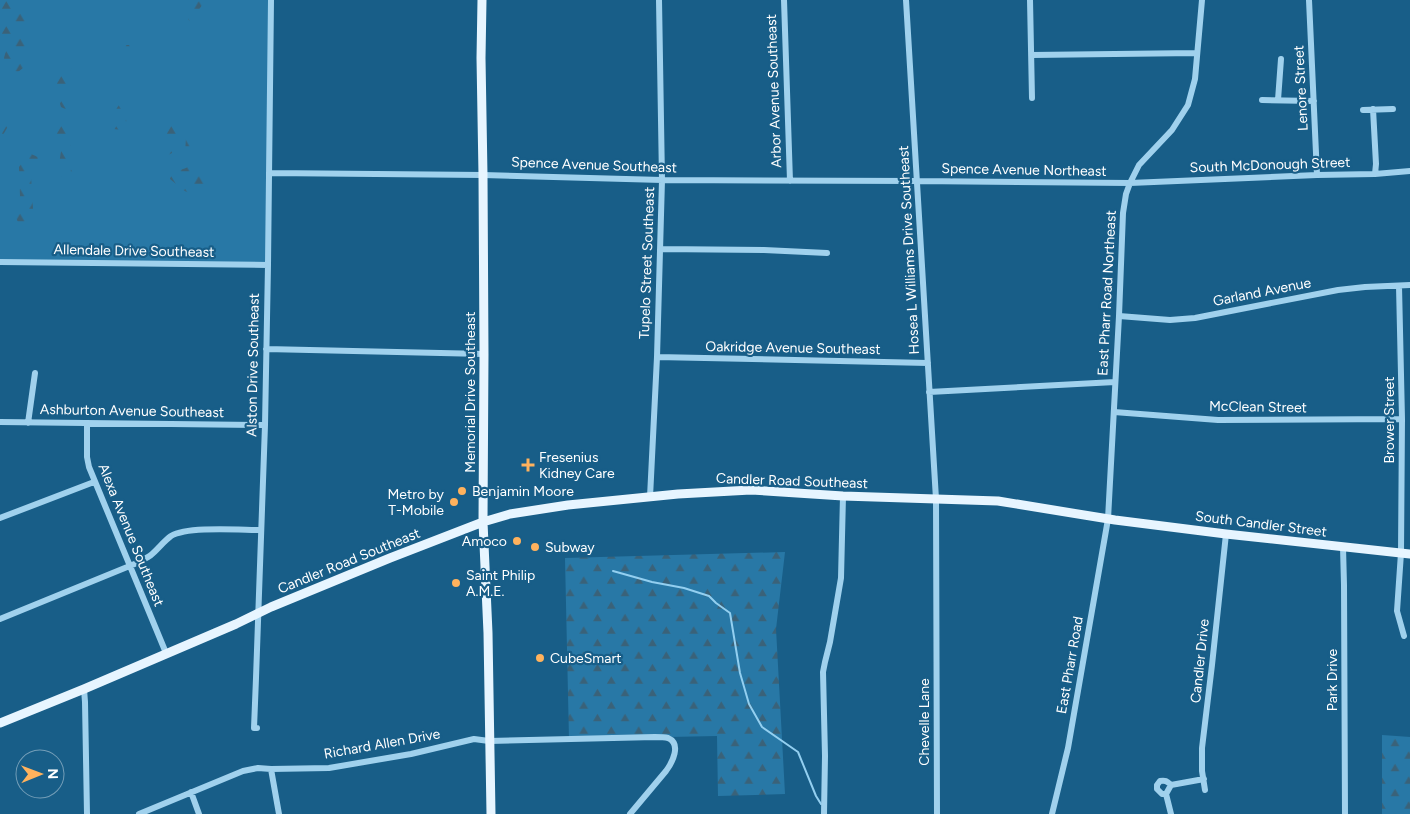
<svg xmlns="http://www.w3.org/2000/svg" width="1410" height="814" font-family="Figtree,sans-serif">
<defs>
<pattern id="forest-firs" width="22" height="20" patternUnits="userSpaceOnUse" patternTransform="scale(1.25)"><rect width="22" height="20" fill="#2878a6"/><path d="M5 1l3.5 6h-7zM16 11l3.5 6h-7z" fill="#3a6279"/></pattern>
</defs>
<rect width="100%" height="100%" fill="#185e88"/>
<path fill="#2878a6" d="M0,0H269L266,266L0,262Z"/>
<path fill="url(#forest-firs)" d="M0,0H9L13,3L27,4L29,11L27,61L23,68L18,72L12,71L7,68L4,58L7,46L5,39L0,37Z
M195,0H206L197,12L195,21L190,22L188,19Z
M126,45H129C135,54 130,60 126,67L121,65C121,57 121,52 126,45Z
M70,55L72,58V67L66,79L71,104L68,109H65L61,107C55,90 54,67 70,55Z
M121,103L124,105L127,126L123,130L113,129C111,121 115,108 121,103Z
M0,109L10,115V123L0,140Z
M169,111H173C182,125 177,138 172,153L168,155L163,151C164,138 168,127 166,114Z
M65,123C80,136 66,147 68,162C69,165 71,170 73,173L69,178L63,177L57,173C60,156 65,147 54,132L58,125Z
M189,134L191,135L194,145L191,155L187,157L185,154L186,137Z
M31,154L38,157L37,166L31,176L33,209L31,223L25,228L19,224L15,216L16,207L20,196L19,167L24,160Z
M190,166L197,168L207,186L201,193C182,194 183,189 170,179V174C176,170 183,170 190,166Z
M785,552L776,629L785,794L718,796L717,736L569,739L565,558Z
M1382,735L1410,737V814H1382Z"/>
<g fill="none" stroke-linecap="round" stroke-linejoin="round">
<path stroke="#93cff0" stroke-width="2" d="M613,571L652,582L684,588L709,596L716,603L730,613L740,673L749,704L762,727L798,752L816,796L821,804"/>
<path stroke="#a0d1ed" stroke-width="6" d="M784,0L790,181
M906,0L936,499L937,814
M1030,0L1032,98
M1309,0L1317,175
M1032,55L1197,53
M1262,100L1314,101
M1278,100L1281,59
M1373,109L1376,164L1375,174
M1363,110L1393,109
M269,173L483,175L662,180L917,181L1130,183L1317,175L1375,174L1410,171
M660,249L764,250L827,253
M0,262L268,265
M1399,286L1402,419L1401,553L1397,611L1404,636
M1119,316L1170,320L1195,318L1338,290L1365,287L1410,285
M266,349L484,354
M657,357L928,363
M929,392L1115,382
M1114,412L1218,420L1402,419
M0,422L265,425
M28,423L35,373
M87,423V457L89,467L166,653
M650,497L657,357L662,180L659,0
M0,518L94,482
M1343,547L1344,585L1345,814
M0,619L137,563C142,560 147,558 151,555C158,549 164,541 171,536C188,526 240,530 261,530
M84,689L85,702L87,814
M257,728H254L256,678L265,425L268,265L271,0
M271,769L279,814
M1205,790L1202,771V748L1212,665L1226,534
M191,792L199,814
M1166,794H1162L1157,789V785L1160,781C1165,780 1167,781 1171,785
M139,814L243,771L258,768L271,769L329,768L411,754L474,739L489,741L655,737C659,737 664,737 668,738C682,744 672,763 666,771L630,814
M824,814L825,756L823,672L825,662L830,642L841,578L843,496
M1052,814L1068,748L1108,519L1119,316L1123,213L1126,194L1130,183L1139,165L1172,130L1188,105L1195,79L1202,0
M1171,814L1166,794L1171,785L1204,779"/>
<path stroke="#e7f5ff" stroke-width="9" d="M482,0L481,58L483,175L484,354L483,522L488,633L491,814
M0,723L84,689L236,624L271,607L390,558L483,522L510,514L568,505L678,494L751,490L843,496L998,501L1115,520L1226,534L1410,554"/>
</g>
<g fill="#ffb25d" stroke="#185e88" stroke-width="2">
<path d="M525.5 457.5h5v5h5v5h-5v5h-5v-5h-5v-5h5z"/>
<circle cx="462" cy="491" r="5"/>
<circle cx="454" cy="502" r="5"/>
<circle cx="517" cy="541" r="5"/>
<circle cx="535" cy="547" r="5"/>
<circle cx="456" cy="583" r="5"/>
<circle cx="540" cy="658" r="5"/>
</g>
<g text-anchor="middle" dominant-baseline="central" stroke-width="4.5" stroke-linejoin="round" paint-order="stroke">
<g font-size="14" fill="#fff" stroke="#185e88">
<text transform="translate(1301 88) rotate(-93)">Lenore Street</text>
<text transform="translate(774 91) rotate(-92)">Arbor Avenue Southeast</text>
<text transform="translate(594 165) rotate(2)">Spence Avenue Southeast</text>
<text transform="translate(1270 165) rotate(-2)">South McDonough Street</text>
<text transform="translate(1024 170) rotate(1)">Spence Avenue Northeast</text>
<text transform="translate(909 250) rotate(-93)">Hosea L Williams Drive Southeast</text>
<text transform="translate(134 251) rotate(1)">Allendale Drive Southeast</text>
<text transform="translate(647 263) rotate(-88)">Tupelo Street Southeast</text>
<text transform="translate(1262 292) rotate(-11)">Garland Avenue</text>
<text transform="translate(1107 293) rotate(-87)">East Pharr Road Northeast</text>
<text transform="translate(793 348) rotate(1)">Oakridge Avenue Southeast</text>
<text transform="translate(253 365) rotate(-89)">Alston Drive Southeast</text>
<text transform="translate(470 392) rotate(-90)">Memorial Drive Southeast</text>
<text transform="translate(1258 407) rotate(1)">McClean Street</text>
<text transform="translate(132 411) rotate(1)">Ashburton Avenue Southeast</text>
<text transform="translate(1389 420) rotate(-90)">Brower Street</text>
<text transform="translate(792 481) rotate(2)">Candler Road Southeast</text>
<text transform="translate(1261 524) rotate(7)">South Candler Street</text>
<text transform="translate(131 535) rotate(68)">Alexa Avenue Southeast</text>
<text transform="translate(349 561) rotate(-22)">Candler Road Southeast</text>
<text transform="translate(1200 661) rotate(-84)">Candler Drive</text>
<text transform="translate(1070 665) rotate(-80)">East Pharr Road</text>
<text transform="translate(1332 680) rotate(-90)">Park Drive</text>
<text transform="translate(924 722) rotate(-90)">Chevelle Lane</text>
<text transform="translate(382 744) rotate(-10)">Richard Allen Drive</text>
</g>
<g font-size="14" fill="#fff" stroke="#185e88" text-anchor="start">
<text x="539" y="457">Fresenius<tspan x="539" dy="16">Kidney Care</tspan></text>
<text x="472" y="491">Benjamin Moore</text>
<text x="444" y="494" text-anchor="end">Metro by<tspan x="444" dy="16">T-Mobile</tspan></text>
<text x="507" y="541" text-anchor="end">Amoco</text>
<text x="545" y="547">Subway</text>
<text x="466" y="575">Saint Philip<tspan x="466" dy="16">A.M.E.</tspan></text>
<text x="550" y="658">CubeSmart</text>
</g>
</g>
<g transform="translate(40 774) rotate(89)"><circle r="24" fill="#185e88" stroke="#749eb8"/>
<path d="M0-4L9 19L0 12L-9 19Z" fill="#ffb25d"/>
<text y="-8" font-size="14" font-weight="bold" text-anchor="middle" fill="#ffffff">N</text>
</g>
</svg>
